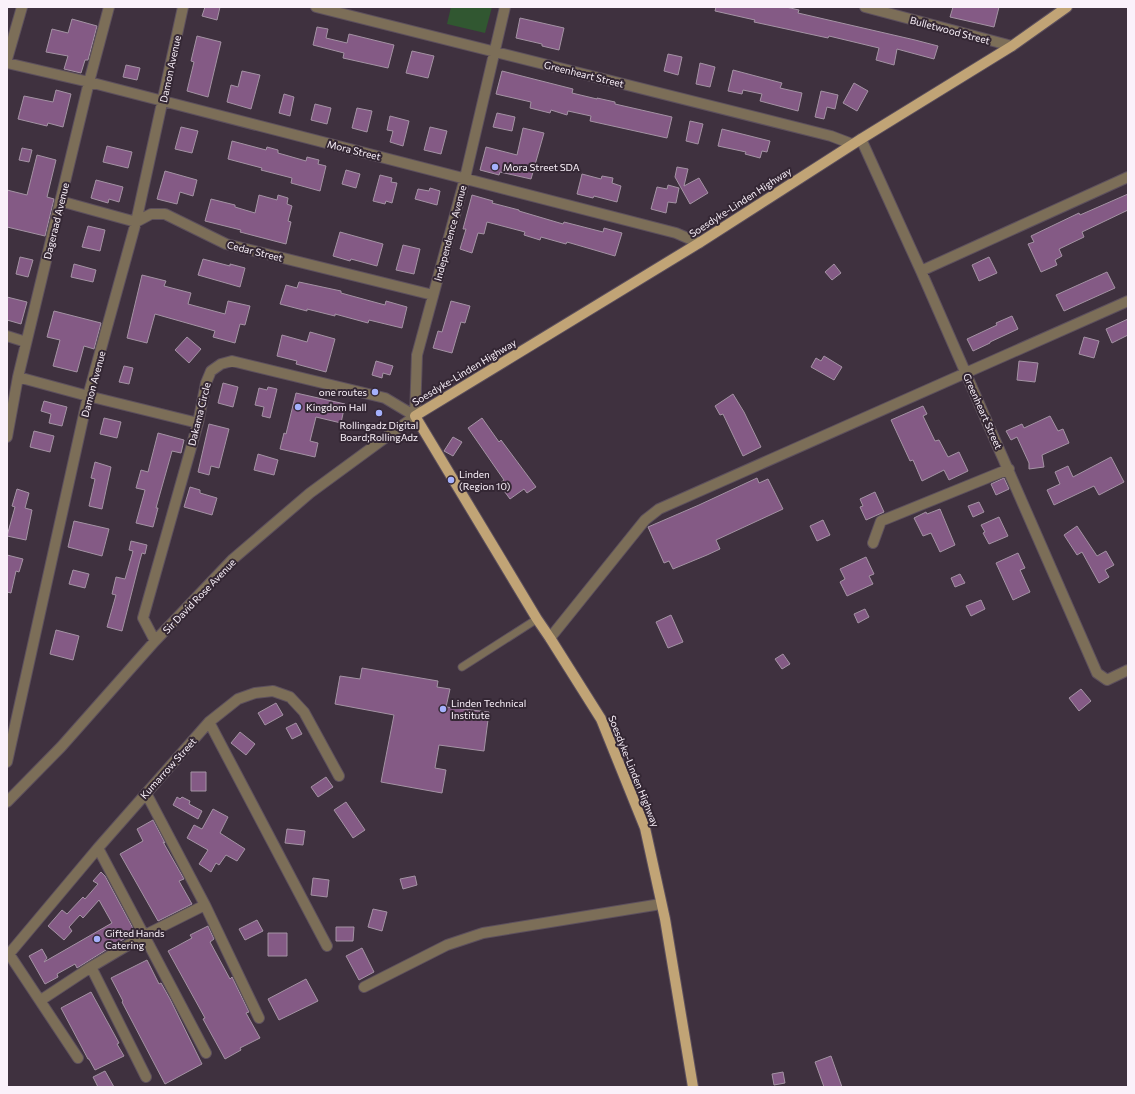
<svg xmlns="http://www.w3.org/2000/svg" width="1135" height="1094" font-family="Commissioner,sans-serif">
<rect width="100%" height="100%" fill="#3f313f"/>
<path fill="#315731" d="M451,7H492L485,33L447,24Z"/>
<path fill="#845a85" stroke="#a493a4" d="M205,7H220L217,20L202,16Z
M716,7H786L799,10L798,13L915,40L938,46L934,59L897,49L894,65L876,60L879,48L829,36L828,38L754,22L755,20L715,11Z
M953,7H999L994,27L950,17Z
M520,18L564,28L559,50L542,46V44L516,38Z
M72,19L97,26L88,60H85L81,73L64,69L68,56L46,52L52,29L68,33Z
M317,27L328,29L326,38L347,43L349,34L394,45L388,68L343,58L344,53L313,45Z
M197,36L221,42L208,97L187,91L194,62L191,61Z
M412,51L434,56L428,78L406,73Z
M668,54L682,57L678,75L664,71Z
M700,63L715,67L710,87L696,84Z
M126,65L140,68L137,80L123,77Z
M733,70L782,83L780,88L802,93L798,111L760,101L762,94L743,90L742,94L728,91Z
M242,71L260,75L251,109L227,102L231,85L238,87Z
M502,71L573,89L572,93L597,99V98L615,102V104L672,117L667,138L590,121L591,116L568,111L567,115L551,110L550,113L530,108L531,102L496,94Z
M854,83L868,91L857,111L843,103Z
M56,90L71,94L63,127L48,123L47,126L18,119L24,96L53,102Z
M821,91L838,95L835,109L827,107L824,119L815,117Z
M284,94L294,97L290,116L279,113Z
M315,104L331,108L327,124L311,120Z
M357,108L372,111L367,132L352,128Z
M497,113L515,117L512,131L493,127Z
M390,116L409,121L403,146L390,142L393,131L387,130Z
M690,121L703,124L698,144L686,141Z
M181,127L198,131L192,153L175,149Z
M430,127L447,131L441,154L424,150Z
M523,128L544,133L531,179L500,172L499,175L480,170L486,147L517,155Z
M722,129L770,141L767,152L762,151L760,158L745,154L746,152L718,146Z
M232,141L266,150L267,147L278,150V153L306,161L307,157L319,160L318,164L326,166L320,191L291,183L292,178L261,170L262,168L228,159Z
M107,146L132,152L128,168L103,162Z
M22,148L32,150L29,162L19,160Z
M37,155L56,160L47,197L54,199L45,236L7,227V190L27,195Z
M677,167L688,169L684,186L699,178L708,193L690,204L675,177Z
M346,170L360,174L356,188L342,184Z
M165,171L197,180L193,196L180,192L177,204L157,199Z
M582,174L601,179L602,176L613,178L612,183L621,186L617,202L594,196L593,198L577,194Z
M380,175L392,178L391,182L397,183L392,203L386,201L385,204L373,201Z
M96,180L123,187L119,202L109,199L108,203L91,198Z
M668,185L679,188L676,203L668,202L666,213L651,209L657,187L667,189Z
M430,188L440,191L437,205L415,199L418,189L429,191Z
M1128,194V210L1082,232L1084,237L1059,249L1062,256L1055,260L1057,265L1041,272L1028,244L1034,242L1031,236L1079,213L1080,215Z
M259,195L277,200L278,195L288,198L287,204L292,206L288,221L291,222L286,244L240,232L241,230L205,221L211,199L235,205V207L255,213Z
M472,195L493,201L492,203L519,210V211L563,224L564,222L603,232L604,228L622,233L615,256L567,242L566,244L541,237L540,240L524,235L525,232L487,222L484,234L478,233L472,253L460,249L466,229H463Z
M88,226L105,230L100,251L82,247Z
M340,232L383,244L377,266L351,259L350,261L333,256Z
M403,245L420,249L414,274L396,270Z
M20,257L33,260L28,277L16,274Z
M989,257L997,273L979,281L972,265Z
M203,259L230,266V264L245,268L240,287L198,275Z
M74,264L96,270L93,282L71,277Z
M834,264L841,273L832,280L825,272Z
M1107,272L1115,288L1064,311L1056,295Z
M142,275L166,281L164,286L191,293L188,304L225,314L228,301L250,306L245,325L240,324L235,343L213,337L215,331L155,314L147,343L127,338Z
M299,282L341,291V293L385,305L386,301L407,307L402,328L369,320L368,323L335,314V316L307,309V311L280,304L286,285L297,288Z
M7,297L27,302L21,324L7,320Z
M451,301L470,306L465,323L461,322L452,353L433,348L438,331L442,332Z
M54,311L101,323L94,349L84,346L77,372L53,366L60,340L47,337Z
M1012,316L1018,329L990,342V343L973,351L967,339L997,325L996,323Z
M1128,319V335L1112,343L1106,329Z
M310,332L335,339L326,372L296,364L297,361L277,356L282,335L307,342Z
M187,337L201,349L189,363L175,350Z
M1084,337L1099,341L1094,358L1079,354Z
M824,356L842,367L834,380L811,367L816,358L821,361Z
M376,361L393,366L390,375L383,373L382,378L372,375Z
M1019,361L1038,363L1035,382L1017,380Z
M124,366L133,368L129,384L119,382Z
M223,383L238,387L233,407L218,403Z
M268,387L277,389L270,418L262,416L264,407L255,405L259,388L267,390Z
M296,393L345,404L341,423L316,417L310,441L318,443L315,457L280,449L284,433L286,434Z
M733,394L744,412L761,447L743,456L723,414L720,415L715,406Z
M44,401L67,407L62,426L49,423L51,414L41,411Z
M923,406L927,414L923,416L935,441L939,440L948,457L959,452L968,471L949,480L944,470L922,481L913,460L910,461L891,420Z
M1050,416L1058,431L1063,429L1069,443L1042,455L1044,467L1029,469V463L1017,437L1011,440L1006,431L1022,424L1024,428Z
M104,418L121,422L117,438L100,434Z
M482,418L499,442L501,440L536,487L527,493L524,489L510,499L499,484L504,480L468,428Z
M209,424L229,429L219,468L211,466L209,475L198,472Z
M34,431L54,436L50,452L30,447Z
M158,433L184,440L181,453L172,451L156,508H158L153,527L136,523L145,490L136,488L141,470L148,472Z
M453,437L462,442L453,456L444,451Z
M258,454L278,460L274,475L254,470Z
M1111,457L1124,482L1099,495L1094,486L1054,505L1047,490L1060,484L1055,472L1068,466L1073,477Z
M95,462L111,467L102,509L89,506L95,479L91,478Z
M757,478L759,483L768,479L783,509L716,540L720,549L707,555L673,569L669,561L664,563L648,527L699,505Z
M1004,478L1009,489L996,495L991,484Z
M190,487L200,490V493L217,498L212,515L184,507Z
M17,489L29,493L25,508L32,510L26,540L7,536L15,507L12,506Z
M875,492L884,512L866,520L860,507L863,506L860,499Z
M979,502L984,512L973,517L968,506Z
M940,509L955,545L940,552L931,533L923,536L914,518L926,512L927,514Z
M999,517L1008,536L989,544L983,533L985,532L981,525Z
M823,520L830,535L817,541L810,526Z
M74,521L109,529L102,556L68,547Z
M1077,526L1097,556L1106,551L1114,565L1105,570L1109,577L1099,583L1082,552L1077,555L1064,535Z
M131,541L147,545L145,554L142,553L140,560L122,631L107,627L116,595L112,594L116,577L125,579L133,551L129,550Z
M1018,553L1025,568L1020,570L1030,592L1013,600L996,563Z
M7,555L23,559L19,572L16,571L11,593L7,592Z
M866,557L874,574L869,576L873,584L847,596L840,582L845,579L840,569Z
M73,570L89,574L85,588L69,584Z
M960,574L965,583L955,587L951,578Z
M981,600L985,609L971,616L966,606Z
M865,609L869,617L858,623L854,614Z
M671,615L683,642L668,648L656,622Z
M56,630L79,636L73,660L50,654Z
M783,654L790,664L782,669L775,659Z
M362,668L438,681L437,687L450,689L446,707L489,712L484,751L439,745L435,768L446,770L442,793L381,782L394,715L335,704L340,676L360,679Z
M1081,689L1091,701L1079,711L1069,698Z
M276,703L283,715L265,725L258,713Z
M296,723L302,734L292,739L286,728Z
M240,732L255,744L246,755L231,743Z
M191,772H206V791H191Z
M326,777L333,787L318,797L311,787Z
M177,797L180,799L182,797L190,801L189,804L202,811L198,819L173,805Z
M346,802L365,830L353,838L334,810Z
M213,809L228,817L220,833L245,849L237,861L226,855L219,865L216,863L211,872L199,864L208,850L187,838L194,825L202,829Z
M153,820L165,843L163,842L184,879L179,881L192,904L158,921L120,854L143,841L137,829Z
M287,829L305,831L303,845L285,843Z
M101,872L105,876L135,932L77,968L75,964L57,974L58,977L45,984L29,956L42,949L47,958L44,962L112,923L99,900L83,918L80,915L69,927L72,931L64,940L48,926L62,910L67,914L83,897L85,899L98,884L93,881Z
M415,876L417,885L403,889L400,879Z
M313,878L329,880L327,897L311,895Z
M373,909L387,912L382,931L368,927Z
M257,920L263,931L245,940L239,929Z
M208,926L214,939L210,942L230,979L232,977L249,1012L246,1013L260,1038L240,1048L241,1050L225,1059L203,1019L205,1018L168,951L192,938L190,935Z
M336,927H354L353,941H336Z
M268,933H287V956H268Z
M362,948L374,972L359,980L346,956Z
M147,960L159,984L161,983L170,999L202,1064L165,1084L122,1002L123,1001L111,978Z
M306,979L318,1001L279,1020L268,999Z
M91,992L119,1043L117,1044L124,1056L95,1070L89,1059H88L61,1008Z
M831,1056L842,1087H824L815,1062Z
M105,1071L114,1087H98L93,1077Z
M783,1072L785,1083L774,1085L772,1074Z"/>
<g fill="none" stroke-linecap="round" stroke-linejoin="round">
<g stroke="#5d505d" stroke-width="9">
<path id="service" d="M462,667L537,619"/>
</g>
<g stroke="#5d505d" stroke-width="12">
<path id="minor" d="M316,7L831,136L852,144
M865,7L1012,46
M7,59L22,7
M7,63L89,82L163,101L676,233L699,243
M861,139L921,271L1097,673L1107,680L1128,670
M60,201L136,222L151,214H165L226,244L433,295
M921,271L1128,177
M7,336L26,342
M18,377L88,396L198,423
M415,416L417,355L465,178L505,7
M7,437L18,377L89,82L109,7
M873,543L881,521L1009,469
M550,638L645,520L659,509L1128,301
M155,641L143,618L198,423L206,383L211,371L221,364L232,361L385,398L415,416
M209,722L327,946
M7,762L88,396L136,222L183,7
M146,793L205,905L259,1018
M7,802L61,747L155,641L233,559L310,493L415,416
M98,848L206,1053
M7,954H9L98,848L209,722L238,699L255,693L273,691L290,697L304,712L339,776
M9,954L78,1058
M91,967L146,1077
M364,987L447,945L483,933L661,904
M41,1000L91,967L145,935L205,905"/>
</g>
<g stroke="#5d505d" stroke-width="12">
<path id="primary" d="M693,1087L665,919L645,828L601,719L550,638L537,619L415,416L699,243L861,139L1012,46L1067,7"/>
</g>
<use href="#service" stroke="#7c6e58" stroke-width="7"/>
<use href="#minor" stroke="#7c6e58" stroke-width="10"/>
<use href="#primary" stroke="#c1a476" stroke-width="10"/>
</g>
<g fill="#a5b1fc" stroke="#342734" stroke-width="1.5">
<circle cx="495" cy="167" r="4"/>
<circle cx="375" cy="392" r="4"/>
<circle cx="298" cy="407" r="4"/>
<circle cx="379" cy="413" r="4"/>
<circle cx="451" cy="480" r="4"/>
<circle cx="443" cy="709" r="4"/>
<circle cx="97" cy="939" r="4"/>
</g>
<g text-anchor="middle" dominant-baseline="central" stroke-width="4" stroke-linejoin="round" paint-order="stroke">
<g font-size="10" fill="#faf1fa" stroke="#342734">
<text transform="translate(950 30) rotate(15)">Bulletwood Street</text>
<text transform="translate(170 69) rotate(-78)">Damon Avenue</text>
<text transform="translate(584 74) rotate(14)">Greenheart Street</text>
<text transform="translate(354 150) rotate(14)">Mora Street</text>
<text transform="translate(740 202) rotate(-33)">Soesdyke-Linden Highway</text>
<text transform="translate(56 221) rotate(-76)">Dageraad Avenue</text>
<text transform="translate(450 233) rotate(-75)">Independence Avenue</text>
<text transform="translate(255 251) rotate(14)">Cedar Street</text>
<text transform="translate(464 372) rotate(-31)">Soesdyke-Linden Highway</text>
<text transform="translate(93 384) rotate(-75)">Damon Avenue</text>
<text transform="translate(983 411) rotate(66)">Greenheart Street</text>
<text transform="translate(199 414) rotate(-76)">Dakama Circle</text>
<text transform="translate(199 596) rotate(-46)">Sir David Rose Avenue</text>
<text transform="translate(168 768) rotate(-48)">Kumarrow Street</text>
<text transform="translate(634 771) rotate(68)">Soesdyke-Linden Highway</text>
</g>
<g font-size="10" fill="#faf1fa" stroke="#342734" text-anchor="start">
<text x="503" y="167">Mora Street SDA</text>
<text x="367" y="392" text-anchor="end">one routes</text>
<text x="306" y="407">Kingdom Hall</text>
<text x="379" y="425" text-anchor="middle">Rollingadz Digital<tspan x="379" dy="12">Board;RollingAdz</tspan></text>
<text x="459" y="474">Linden<tspan x="459" dy="12">(Region 10)</tspan></text>
<text x="451" y="703">Linden Technical<tspan x="451" dy="12">Institute</tspan></text>
<text x="105" y="933">Gifted Hands<tspan x="105" dy="12">Catering</tspan></text>
</g>
</g>
<rect width="1135" height="1094" fill="none" stroke="#faf1fa" stroke-width="16"/>
</svg>
